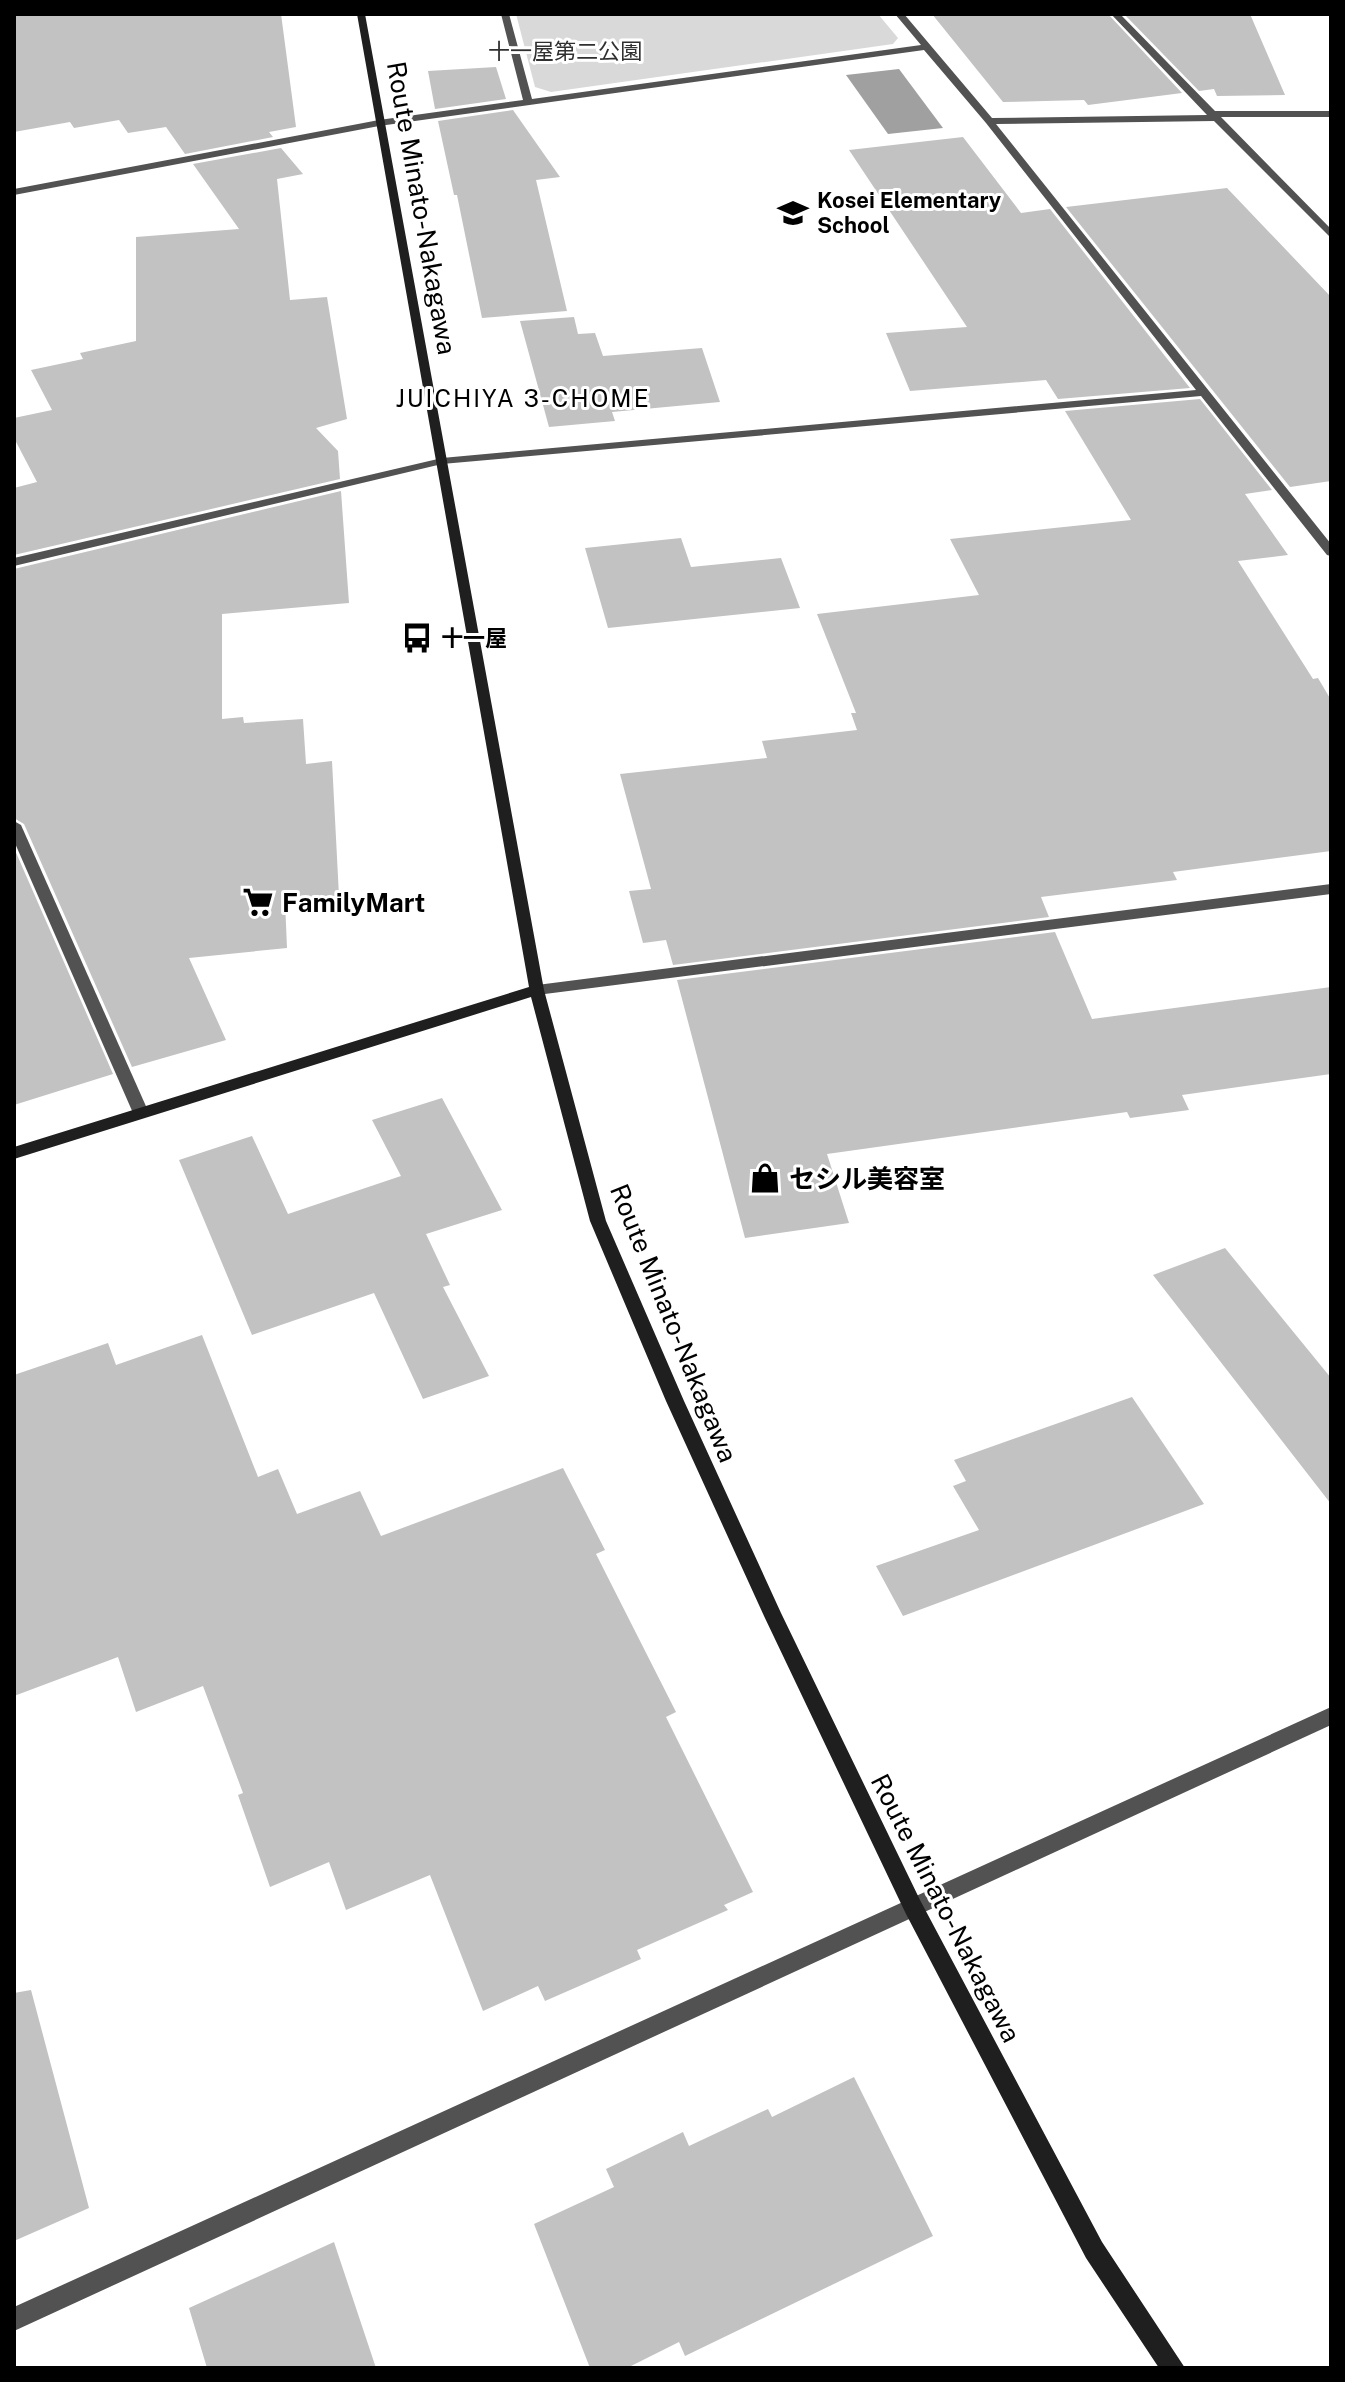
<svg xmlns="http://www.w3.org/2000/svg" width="1345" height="2382" font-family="'Public Sans','Noto Sans JP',sans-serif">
<rect width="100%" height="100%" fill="#fff"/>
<path fill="#d9d9d9" d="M516,14H878L898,38L893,44L551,92L535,87Z"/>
<path fill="#a0a0a0" d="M899,69L943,128L888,134L846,75Z"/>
<path fill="#c2c2c2" d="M14,14H281L296,127L269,132L273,137L185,154L166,127L128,133L119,120L74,128L70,122L14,132Z
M932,14H1108L1182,93L1088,105L1084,100L1003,102Z
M1124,14H1250L1285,95L1217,96L1214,89L1199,91Z
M496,67L506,99L435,109L428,71Z
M513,110L560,177L536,180L567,311L482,318L457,195H454L438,121Z
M963,137L1021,213L1050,209L1190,388L1058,399L1046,380L910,391L886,333L967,327L849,150Z
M281,148L303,174L277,179L290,300L327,297L347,419L316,428L338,451L340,479L14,555V488L37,482L14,438V418L52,410L31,370L83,359L80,353L136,341V237L239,229L193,164Z
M1227,188L1331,297V481L1290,487L1066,207Z
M574,317L578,334L595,333L603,356L702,348L720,402L612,412L615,421L549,427L520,321Z
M1200,399L1272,490L1245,494L1288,555L1238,561L1313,679L1318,678L1331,700V851L1173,872L1177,880L1041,897L1049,917L673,965L666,940L643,943L629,891L651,889L620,774L767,758L762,741L857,730L851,713H856L817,614L979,595L950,539L1131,520L1065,411Z
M341,491L349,603L222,614V719L243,717L244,723L303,719L306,764L332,761L339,896L285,901L287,948L189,958L226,1040L132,1067L24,824L14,818V569Z
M681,538L691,567L781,558L800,608L608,628L585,548Z
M14,848L113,1074L14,1105Z
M1055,932L1092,1019L1331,987V1074L1182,1095L1189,1110L1130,1118L1127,1112L827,1154L849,1223L745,1238L677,980Z
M442,1098L502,1210L426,1234L450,1285L443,1287L489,1376L423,1399L374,1293L252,1335L179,1160L252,1136L288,1214L401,1176L372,1120Z
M1225,1248L1331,1378V1504L1153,1275Z
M202,1335L258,1477L278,1469L297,1514L360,1491L381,1536L563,1468L605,1550L596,1554L676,1712L666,1717L753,1892L724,1905L728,1910L637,1950L641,1959L545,2001L538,1986L483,2011L430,1875L346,1910L329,1862L270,1887L238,1795L243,1793L203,1686L136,1712L118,1657L14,1696V1375L108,1343L116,1365Z
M1132,1397L1204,1504L903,1616L876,1566L979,1530L953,1486L966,1481L954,1460Z
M31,1990L89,2208L14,2241V1993Z
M854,2077L933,2236L685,2356L679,2342L627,2368H590L534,2224L614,2187L606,2169L683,2132L689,2146L768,2109L772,2117Z
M334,2242L376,2368H207L189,2308Z"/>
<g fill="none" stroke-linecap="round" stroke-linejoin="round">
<path fill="#525252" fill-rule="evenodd" d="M14,821L21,825L149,1113L146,1117H136L133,1113L14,841Z"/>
<path fill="#525252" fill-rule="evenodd" d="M501,14H509L532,99L921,45L895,14H904L992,118L1207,115L1111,14H1120L1215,111H1331V117H1221L1331,229V238L1214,121L996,124L1331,544V556L1327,555L1201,396L442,464L14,566V558L442,458L1196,390L986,123L924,50L379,126L14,195V189L379,120L523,100Z
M1331,884V894L537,995L530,990L537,985Z
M1331,1707V1725L14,2331V2307Z"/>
<path fill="#1f1f1f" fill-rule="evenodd" d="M357,14H365L544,990L606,1221L684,1401L781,1613L920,1900L1102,2242L1185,2368H1159L1086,2258L906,1914L764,1616L666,1401L590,1221L531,997L14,1159V1147L529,987Z"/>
</g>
<defs>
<g id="school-bare" transform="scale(2.4)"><path d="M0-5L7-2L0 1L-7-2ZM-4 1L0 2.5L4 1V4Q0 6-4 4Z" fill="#000" stroke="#fff" stroke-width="2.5" paint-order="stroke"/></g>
<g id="bus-bare" transform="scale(2.4)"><path d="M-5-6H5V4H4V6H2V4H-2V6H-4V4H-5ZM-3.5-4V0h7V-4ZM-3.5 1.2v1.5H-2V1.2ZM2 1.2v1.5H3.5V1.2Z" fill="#000" stroke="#fff" stroke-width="2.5" paint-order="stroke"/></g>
<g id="supermarket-bare" transform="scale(2.4)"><path d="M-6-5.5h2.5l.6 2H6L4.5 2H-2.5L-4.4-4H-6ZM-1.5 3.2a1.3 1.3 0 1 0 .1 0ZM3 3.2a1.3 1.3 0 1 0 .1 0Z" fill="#000" stroke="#fff" stroke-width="2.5" paint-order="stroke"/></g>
<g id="shop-bare" transform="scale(2.4)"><path d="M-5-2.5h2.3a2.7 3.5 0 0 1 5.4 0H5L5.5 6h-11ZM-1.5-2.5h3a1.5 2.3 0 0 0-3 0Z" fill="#000" stroke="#fff" stroke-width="2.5" paint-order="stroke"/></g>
</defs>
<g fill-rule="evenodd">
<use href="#school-bare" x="793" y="213"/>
<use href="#bus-bare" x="417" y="638"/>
<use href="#supermarket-bare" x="258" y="902"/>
<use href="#shop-bare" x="765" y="1178"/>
</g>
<g text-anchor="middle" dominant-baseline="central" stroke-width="6" stroke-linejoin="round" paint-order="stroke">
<g font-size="22" fill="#303030" stroke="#fff">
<text x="565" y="51">十一屋第二公園</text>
</g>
<g font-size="22" font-weight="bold" fill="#000" stroke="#fff" text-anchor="start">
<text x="817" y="200">Kosei Elementary<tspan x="817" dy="25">School</tspan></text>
<text x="441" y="638">十一屋</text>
</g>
<g font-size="24" letter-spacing="2" fill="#000" stroke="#fff">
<text x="523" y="398">JUICHIYA 3-CHOME</text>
</g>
<g font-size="26" fill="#000" stroke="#fff">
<text transform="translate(422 208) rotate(80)">Route Minato-Nakagawa</text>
<text transform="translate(674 1323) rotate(68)">Route Minato-Nakagawa</text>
<text transform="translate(946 1908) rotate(63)">Route Minato-Nakagawa</text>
</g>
<g font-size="26" font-weight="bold" fill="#000" stroke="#fff" text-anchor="start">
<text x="282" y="902">FamilyMart</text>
<text x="789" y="1178">セシル美容室</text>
</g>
</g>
<rect width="1345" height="2382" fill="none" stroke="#000000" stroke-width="32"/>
</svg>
